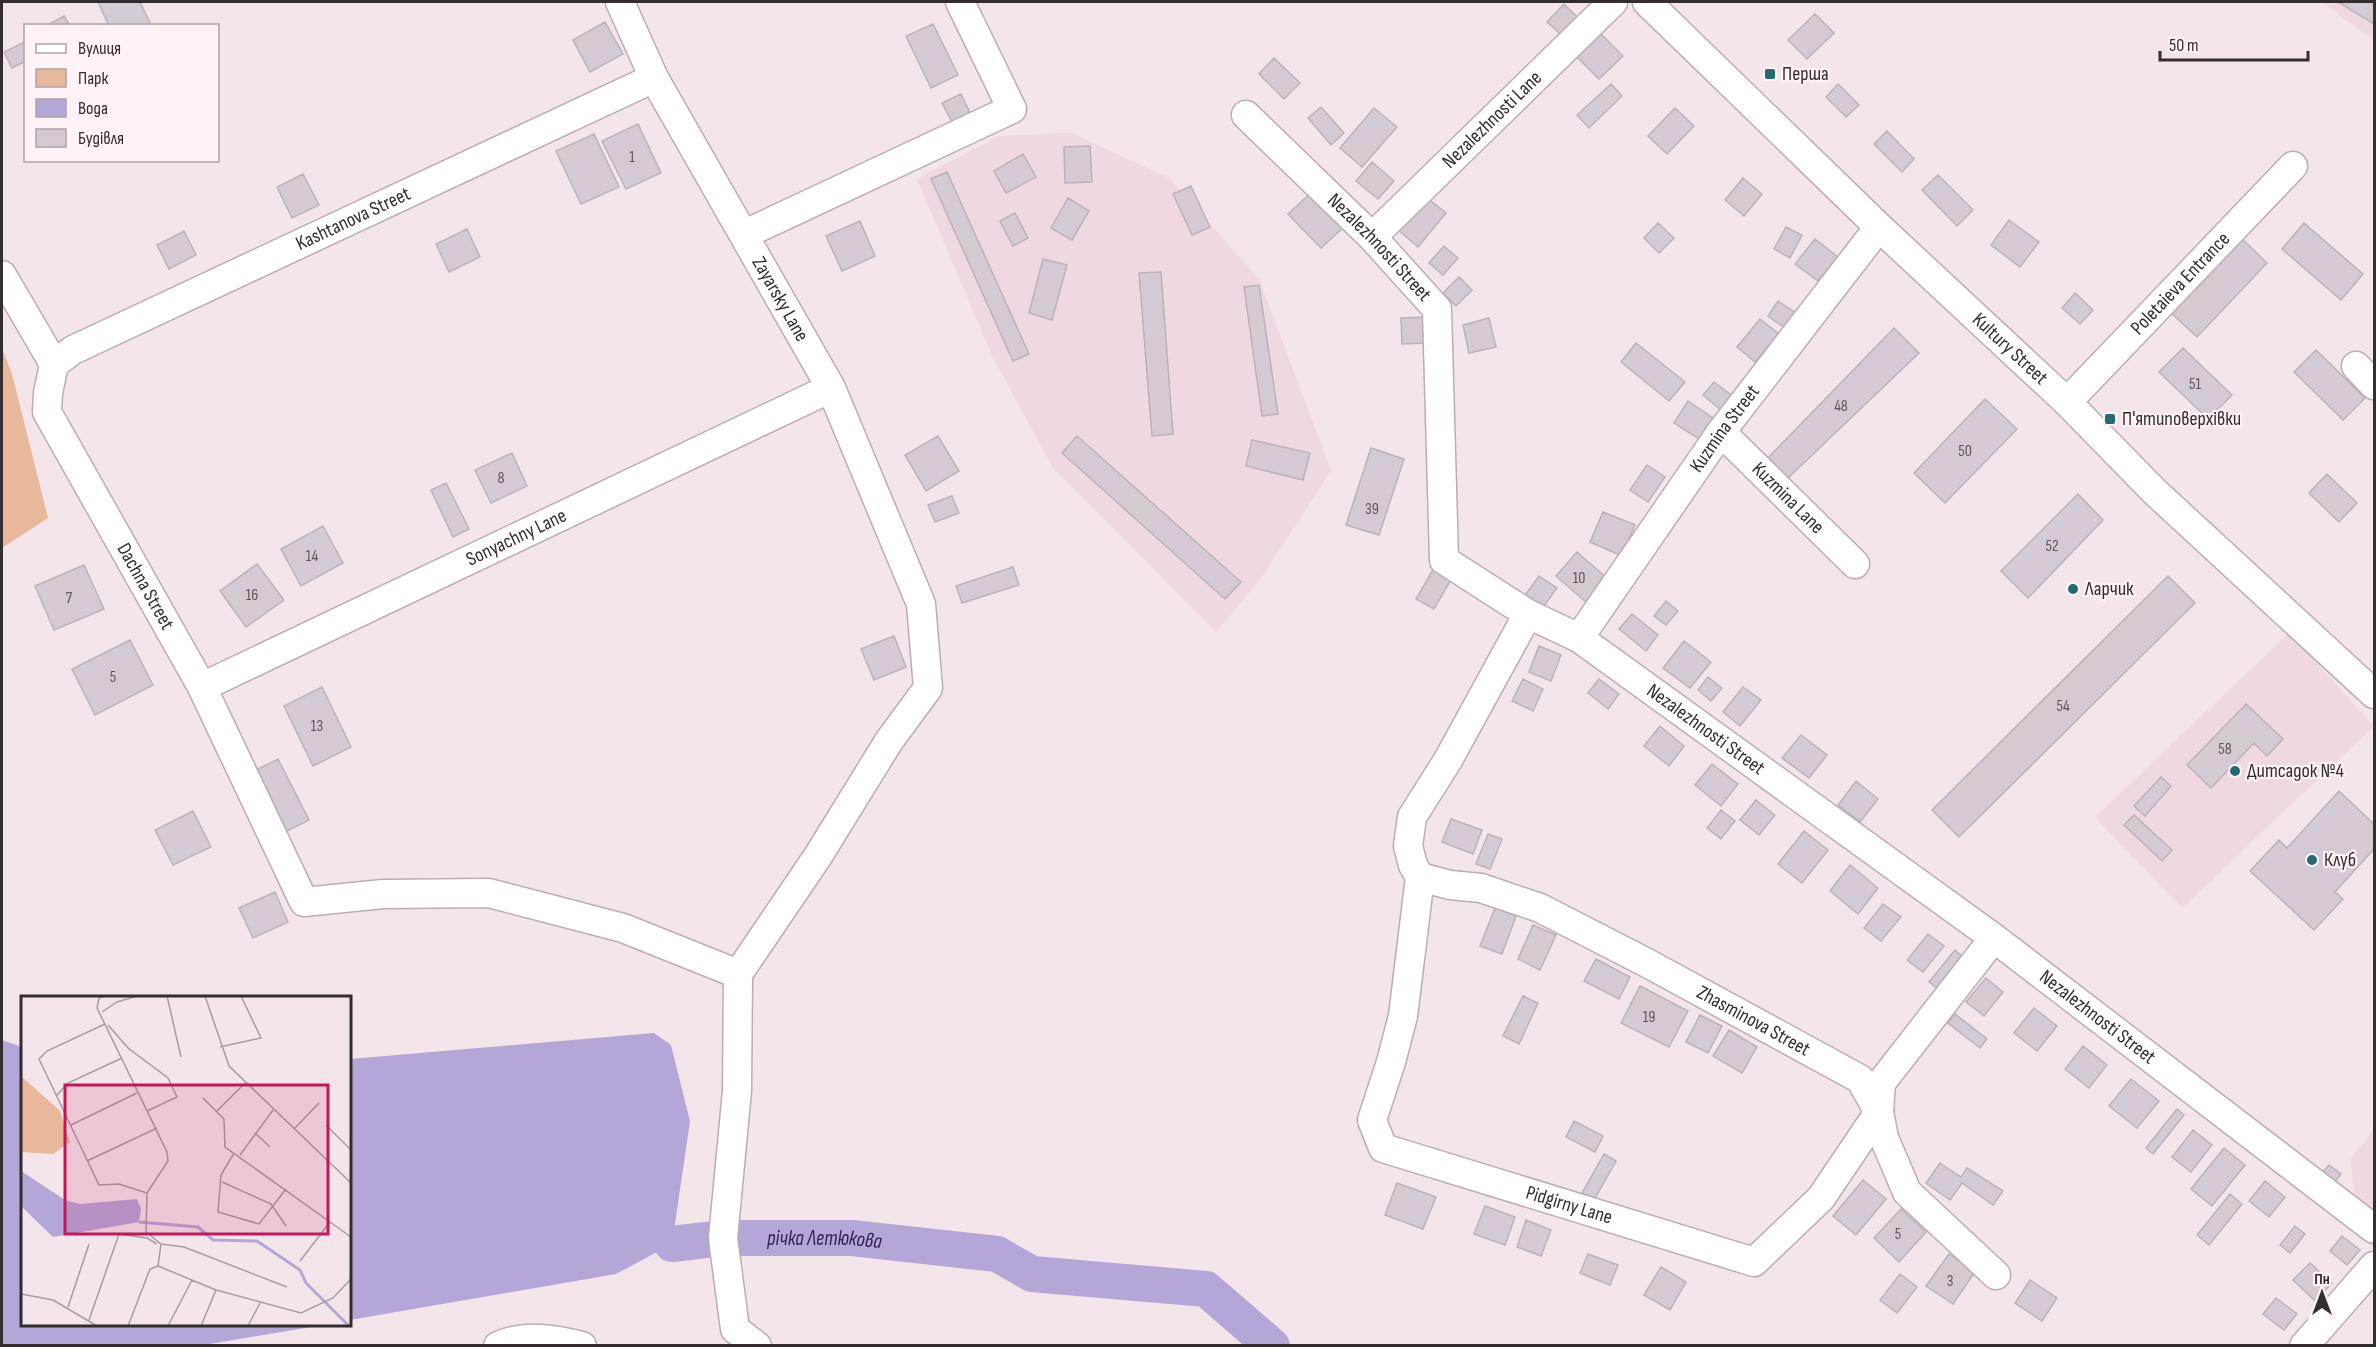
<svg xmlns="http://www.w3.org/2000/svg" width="2376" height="1347" font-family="'Sofia Sans Condensed',sans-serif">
<rect width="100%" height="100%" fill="#f4e5ea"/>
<path fill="#efd8e0" d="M2322,2H2374V41Z
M1072,133L1169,178L1259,279L1331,470L1262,577L1216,632L1053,468L992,356L917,179L999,136Z
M2289,633L2374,726L2182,908L2095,817Z
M2374,1129V1212L2354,1198L2351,1158Z"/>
<path fill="#e8b89b" d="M2,348L12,374L48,518L2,548Z"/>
<path fill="#b4a6d6" d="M654,1033L671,1045L690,1121L672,1244L616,1274L350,1320V1059Z
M2,1040L22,1047V1324L324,1325L203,1345H2Z"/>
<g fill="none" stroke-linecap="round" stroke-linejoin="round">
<path stroke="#b4a6d6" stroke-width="36" id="s1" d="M672,1244L723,1238H852L997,1254L1032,1274L1206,1289L1272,1346"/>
</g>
<path fill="#d4cad4" stroke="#bbb1bb" stroke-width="1.5" d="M98,2H140L150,23L145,26H109Z
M2338,2H2371L2374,4V24Z
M1564,4L1582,22L1566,39L1547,22Z
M1815,14L1834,33L1807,59L1788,40Z
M64,16L70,26H46Z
M605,22L623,54L590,72L573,40Z
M933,24L958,75L931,88L906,36Z
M1599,32L1623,56L1599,79L1575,55Z
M25,42L26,61L12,68L4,52Z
M1274,58L1300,83L1284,99L1259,74Z
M1611,84L1622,96L1589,128L1577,115Z
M1838,84L1859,105L1846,117L1826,97Z
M961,94L970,113L952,122L942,103Z
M1321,107L1344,133L1331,145L1308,118Z
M1374,108L1397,127L1362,167L1340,148Z
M1675,108L1694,126L1667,154L1648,136Z
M638,124L661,173L626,189L602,141Z
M1887,131L1914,159L1902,172L1874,144Z
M594,134L619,187L581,204L556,151Z
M1090,146L1092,182L1065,183L1064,147Z
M1023,154L1036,177L1006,193L994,171Z
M1372,162L1394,181L1378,199L1356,181Z
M947,172L1029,354L1013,361L931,179Z
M303,174L319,205L292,218L277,187Z
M1938,175L1973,210L1957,226L1922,190Z
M1743,178L1762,194L1744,216L1725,200Z
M1191,186L1210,227L1192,235L1173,194Z
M1312,192L1344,227L1321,248L1288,214Z
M1426,197L1446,213L1418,247L1398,230Z
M1068,198L1089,211L1072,240L1051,228Z
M1015,213L1028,238L1013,246L1000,221Z
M2009,220L2039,242L2020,267L1991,245Z
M860,221L875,256L842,271L826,236Z
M1658,223L1674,238L1659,253L1644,238Z
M2304,223L2363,274L2341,300L2282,249Z
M1786,227L1802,235L1790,258L1774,249Z
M467,229L480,257L449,272L436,244Z
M184,231L196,255L169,269L157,245Z
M2240,237L2267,263L2197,337L2169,311Z
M1815,239L1838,257L1818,281L1795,264Z
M1444,246L1458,258L1443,275L1429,263Z
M1043,259L1067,265L1052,320L1029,313Z
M1161,272L1173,434L1152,436L1139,273Z
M1459,277L1472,290L1456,306L1443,293Z
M1259,285L1278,414L1262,416L1244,287Z
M2075,293L2093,310L2080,324L2062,308Z
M1778,301L1799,315L1789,331L1768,316Z
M1428,317L1429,343L1402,344L1401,318Z
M1489,318L1496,347L1469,353L1463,325Z
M1760,319L1779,334L1755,362L1737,347Z
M1894,328L1919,353L1788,478L1767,459Z
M1636,343L1685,382L1669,401L1621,362Z
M2183,348L2232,395L2208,419L2159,372Z
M2316,350L2365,398L2343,420L2294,372Z
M1714,382L1734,397L1722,411L1703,395Z
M1985,399L2017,429L1945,503L1914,473Z
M1688,401L1713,418L1699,439L1674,423Z
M938,436L959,471L926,491L905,455Z
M1077,436L1241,582L1225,599L1062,453Z
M1252,440L1310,453L1303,480L1246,466Z
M1371,448L1404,459L1379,535L1346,525Z
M512,453L527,486L491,503L475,470Z
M1647,465L1665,477L1648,502L1630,490Z
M2327,474L2357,503L2339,522L2309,493Z
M446,483L469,529L453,537L431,490Z
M2078,494L2103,520L2028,598L2001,571Z
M952,496L959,513L935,522L928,505Z
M1603,512L1635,525L1622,556L1590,542Z
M323,526L343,563L301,586L281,549Z
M1577,552L1608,579L1587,603L1556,576Z
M257,564L284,600L246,627L220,591Z
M84,565L104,609L54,630L35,586Z
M1013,567L1019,585L962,603L956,586Z
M1434,568L1452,578L1434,609L1416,599Z
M1539,576L1557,588L1541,610L1523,598Z
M2168,576L2195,603L1959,837L1932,810Z
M1666,601L1678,611L1666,625L1654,616Z
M1632,614L1658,635L1646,651L1619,629Z
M894,636L906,667L874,680L861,649Z
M130,640L153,685L95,715L72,669Z
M1684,641L1711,662L1690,688L1663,668Z
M1539,646L1561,655L1551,681L1529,672Z
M1708,677L1722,688L1711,701L1698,690Z
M1523,679L1543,689L1533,711L1512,701Z
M1599,679L1619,694L1608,709L1588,693Z
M322,687L351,747L313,766L284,706Z
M1743,687L1761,700L1740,726L1723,712Z
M2246,704L2283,739L2267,756L2254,743L2211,788L2187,765Z
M1660,726L1684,746L1669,766L1644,746Z
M1801,735L1827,755L1809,778L1782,758Z
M278,759L309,820L283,833L252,772Z
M1712,764L1738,784L1721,806L1695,785Z
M2161,777L2171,786L2145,816L2134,806Z
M1856,781L1878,799L1860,822L1838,805Z
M2339,791L2374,824V849L2335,892L2343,899L2314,930L2250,871L2279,840L2287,848Z
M1756,800L1775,815L1759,835L1740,820Z
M1721,810L1735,821L1721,839L1707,828Z
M193,811L211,847L173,865L155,830Z
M2134,815L2172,850L2162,861L2124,825Z
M1451,819L1482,830L1473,854L1442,842Z
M1804,831L1828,850L1802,883L1778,864Z
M1488,834L1502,839L1490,869L1476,864Z
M1850,865L1878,888L1858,914L1830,891Z
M275,892L288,922L253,938L239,908Z
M1883,904L1901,917L1881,941L1864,928Z
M1495,908L1516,916L1502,954L1480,946Z
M1533,925L1556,935L1540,970L1518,959Z
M1928,934L1944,946L1923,972L1907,960Z
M1955,950L1970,963L1945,995L1929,982Z
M1596,959L1630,977L1619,999L1584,981Z
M1986,978L2003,992L1984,1016L1966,1002Z
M1640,986L1688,1011L1669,1047L1621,1023Z
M1523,996L1538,1003L1519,1044L1503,1036Z
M2034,1008L2057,1026L2037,1051L2014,1033Z
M1955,1014L1987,1039L1980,1048L1948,1023Z
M1700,1015L1722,1026L1708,1053L1686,1042Z
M1729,1030L1757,1047L1742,1073L1713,1056Z
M2083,1046L2107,1065L2089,1088L2065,1069Z
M2131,1079L2159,1101L2137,1128L2109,1106Z
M2177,1109L2184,1115L2153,1154L2146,1148Z
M1574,1121L1603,1136L1595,1152L1566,1137Z
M2193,1130L2212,1145L2191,1172L2172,1157Z
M2224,1148L2245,1165L2212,1206L2191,1189Z
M1604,1154L1616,1161L1594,1200L1582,1193Z
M1940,1163L1961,1177L1967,1168L2003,1191L1993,1205L1962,1183L1950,1200L1926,1183Z
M2329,1165L2341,1174L2334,1183L2322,1173Z
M1863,1180L1886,1199L1856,1235L1833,1216Z
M2265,1181L2285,1197L2269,1217L2249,1201Z
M1397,1183L1436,1197L1423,1229L1385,1215Z
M2230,1194L2242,1204L2209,1245L2197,1235Z
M1485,1206L1515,1217L1505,1245L1474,1234Z
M1901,1209L1926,1232L1899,1262L1874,1238Z
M1526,1220L1551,1230L1541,1256L1517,1247Z
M2295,1226L2305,1234L2290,1253L2280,1245Z
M2342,1236L2360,1250L2347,1265L2330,1251Z
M1588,1254L1618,1265L1610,1285L1580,1273Z
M1949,1254L1975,1272L1953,1304L1926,1286Z
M2310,1263L2332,1283L2315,1301L2293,1280Z
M1661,1267L1686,1282L1670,1310L1644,1295Z
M1900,1274L1917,1287L1897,1313L1880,1300Z
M2030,1280L2057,1298L2042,1321L2015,1303Z
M2276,1298L2297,1314L2284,1330L2263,1314Z"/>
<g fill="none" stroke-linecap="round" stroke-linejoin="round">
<g stroke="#bbadb1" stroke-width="31">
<g id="minor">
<path id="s2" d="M620,2L654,78L831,388L921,604L928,688L889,741L818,856L738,974"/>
<path id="s3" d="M1647,2L1879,227L2067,402L2154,491L2374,694"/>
<path id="s4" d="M1246,115L1372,237L1437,309L1444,560L1528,614L1579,638L1994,938L2374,1229"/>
<path d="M745,234L1012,109L960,2"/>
<path id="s5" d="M1372,237L1613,2"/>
<path id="s6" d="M2,275L54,364L48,393L47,412L202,687L304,902L383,894L489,893L623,928L738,974L737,1091L723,1238L735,1329L757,1346"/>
<path id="s7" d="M54,364L73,350L654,78"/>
<path d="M2356,366L2374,385"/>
<path id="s8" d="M2067,402L2293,166"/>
<path id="s9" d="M1721,432L1855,564"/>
<path id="s10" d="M1528,614L1448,760L1412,817L1408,846L1413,865L1420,877L1403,1016L1391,1062L1372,1120L1383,1148L1754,1262L1821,1198L1879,1112L1881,1083L1994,938"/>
<path id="s11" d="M1579,638L1721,432L1879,227"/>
<path id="s12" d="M202,687L831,388"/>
<path id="s13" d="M1420,877L1450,885L1481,888L1540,908L1649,964L1860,1079L1879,1112L1884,1138L1907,1192L1996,1275"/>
<path d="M498,1346C524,1334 555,1339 582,1346"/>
<path d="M2304,1346L2374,1266"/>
</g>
</g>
<use href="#minor" stroke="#fff" stroke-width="28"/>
</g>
<g fill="#216a76" stroke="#fff3f7" stroke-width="2">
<rect x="1764" y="68" width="12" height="12" rx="3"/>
<rect x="2104" y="413" width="12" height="12" rx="3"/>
<circle cx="2073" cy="589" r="6"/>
<circle cx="2235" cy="771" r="6"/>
<circle cx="2312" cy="860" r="6"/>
</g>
<g text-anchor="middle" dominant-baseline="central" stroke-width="4.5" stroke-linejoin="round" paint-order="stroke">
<g font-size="16" fill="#5b5458">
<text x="632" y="157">1</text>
<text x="2195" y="384">51</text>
<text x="1841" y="406">48</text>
<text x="1965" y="451">50</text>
<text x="501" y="478">8</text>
<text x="1372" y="509">39</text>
<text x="2052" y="546">52</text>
<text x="312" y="556">14</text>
<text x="1579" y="578">10</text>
<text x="252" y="595">16</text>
<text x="69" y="598">7</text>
<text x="113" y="677">5</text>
<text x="2063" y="706">54</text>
<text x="317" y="726">13</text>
<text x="2225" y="749">58</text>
<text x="1649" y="1017">19</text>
<text x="1898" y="1234">5</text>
<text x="1950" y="1281">3</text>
</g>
<g font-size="20" fill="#332d2f" stroke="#fff3f7" text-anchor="start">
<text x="1782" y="74">Перша</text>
<text x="2122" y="419">П'ятиповерхівки</text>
<text x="2085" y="589">Ларчик</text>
<text x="2247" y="771">Дитсадок №4</text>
<text x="2324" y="860">Клуб</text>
</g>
<g font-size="20" fill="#332d2f" stroke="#fff3f7">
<text stroke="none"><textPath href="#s5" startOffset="168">Nezalezhnosti Lane</textPath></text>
<text stroke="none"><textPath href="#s7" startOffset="333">Kashtanova Street</textPath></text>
<text stroke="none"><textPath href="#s4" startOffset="188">Nezalezhnosti Street</textPath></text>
<text stroke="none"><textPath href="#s8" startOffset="164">Poletaieva Entrance</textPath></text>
<text stroke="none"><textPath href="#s2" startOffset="338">Zayarsky Lane</textPath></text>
<text stroke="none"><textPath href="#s3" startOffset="502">Kultury Street</textPath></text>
<text stroke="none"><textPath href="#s11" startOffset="255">Kuzmina Street</textPath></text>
<text stroke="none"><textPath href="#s9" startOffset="94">Kuzmina Lane</textPath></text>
<text stroke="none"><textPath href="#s12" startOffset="348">Sonyachny Lane</textPath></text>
<text stroke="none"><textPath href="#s6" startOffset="352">Dachna Street</textPath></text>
<text stroke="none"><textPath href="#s4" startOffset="836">Nezalezhnosti Street</textPath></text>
<text stroke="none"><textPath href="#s4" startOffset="1322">Nezalezhnosti Street</textPath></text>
<text stroke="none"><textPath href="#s13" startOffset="366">Zhasminova Street</textPath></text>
<text stroke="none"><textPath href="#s10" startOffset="770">Pidgirny Lane</textPath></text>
</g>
<g font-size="21" font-style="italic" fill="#331e57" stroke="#fff3f7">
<text stroke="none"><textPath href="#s1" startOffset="153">річка Летюкова</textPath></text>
</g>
</g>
<g transform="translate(21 996)">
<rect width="330" height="330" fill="#f4e5ea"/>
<path d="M0,80L39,115L49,146L32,158L0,156Z" fill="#e8b89b"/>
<path d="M0,175L44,204L59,208L116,203L120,213L118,226L32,241L0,210Z" fill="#b4a6d6"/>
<path fill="none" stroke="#b4a6d6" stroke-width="3" d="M118,226L177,231L192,244L236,245L279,274L285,287L328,330"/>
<path fill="none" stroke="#a79b9f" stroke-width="1.5" d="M85,0L78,2L76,12L146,156L147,165L126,197M146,0L160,61M184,0L208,70L330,187M81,16L96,6L116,0M84,28L26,55L18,63L78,189L98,188L126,197L125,236L140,248L137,270M87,29L107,52L147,82L156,101L126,115M199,51L240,42L220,0M35,100L47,87L101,62M182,102L203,123L204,151L330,241M196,115L224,87M50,129L116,97M305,129L330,154M273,133L298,107M234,137L249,151M213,157L200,179L197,216L238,228L265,193M219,159L252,114M66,165L136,132M201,186L250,208L265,230M140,248L163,251L266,291M279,265L309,226M137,270L195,294L280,317L312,302L330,283M0,298L32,304L76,330M47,311L68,248M68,324L98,238L126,242L136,248M107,330L129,273L137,270M147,330L171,284M180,330L195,294M227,330L239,307"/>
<path fill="#c2185b" fill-opacity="0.15" stroke="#c2185b" stroke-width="3" d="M44,89H307V238H44Z"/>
<rect width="330" height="330" fill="none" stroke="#332d2f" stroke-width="3"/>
</g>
<rect width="2376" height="1347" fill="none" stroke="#332d2f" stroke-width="6"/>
<rect x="24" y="24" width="195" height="138" fill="#fff3f7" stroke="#ada4a7" stroke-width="1.5"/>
<rect x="36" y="44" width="30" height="9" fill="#ffffff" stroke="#ada4a7" stroke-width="1.5"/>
<text x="78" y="54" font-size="18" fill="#332d2f">Вулиця</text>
<rect x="36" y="69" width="30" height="18" fill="#e8b89b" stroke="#ada4a7" stroke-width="1.5"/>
<text x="78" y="84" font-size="18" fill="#332d2f">Парк</text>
<rect x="36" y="99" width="30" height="18" fill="#b4a6d6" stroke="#ada4a7" stroke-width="1.5"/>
<text x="78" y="114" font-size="18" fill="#332d2f">Вода</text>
<rect x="36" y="129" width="30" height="18" fill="#d4cad4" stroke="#ada4a7" stroke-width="1.5"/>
<text x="78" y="144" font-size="18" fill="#332d2f">Будівля</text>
<g transform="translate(2322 1293)" stroke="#fff3f7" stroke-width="4.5" paint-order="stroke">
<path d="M0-4.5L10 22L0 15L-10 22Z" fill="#332d2f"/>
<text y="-9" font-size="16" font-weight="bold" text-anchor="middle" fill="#332d2f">Пн</text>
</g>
<path d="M2160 51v9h148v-9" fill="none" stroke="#332d2f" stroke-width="3"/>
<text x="2169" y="51" font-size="18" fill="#332d2f" stroke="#fff3f7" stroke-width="4.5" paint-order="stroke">50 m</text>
</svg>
